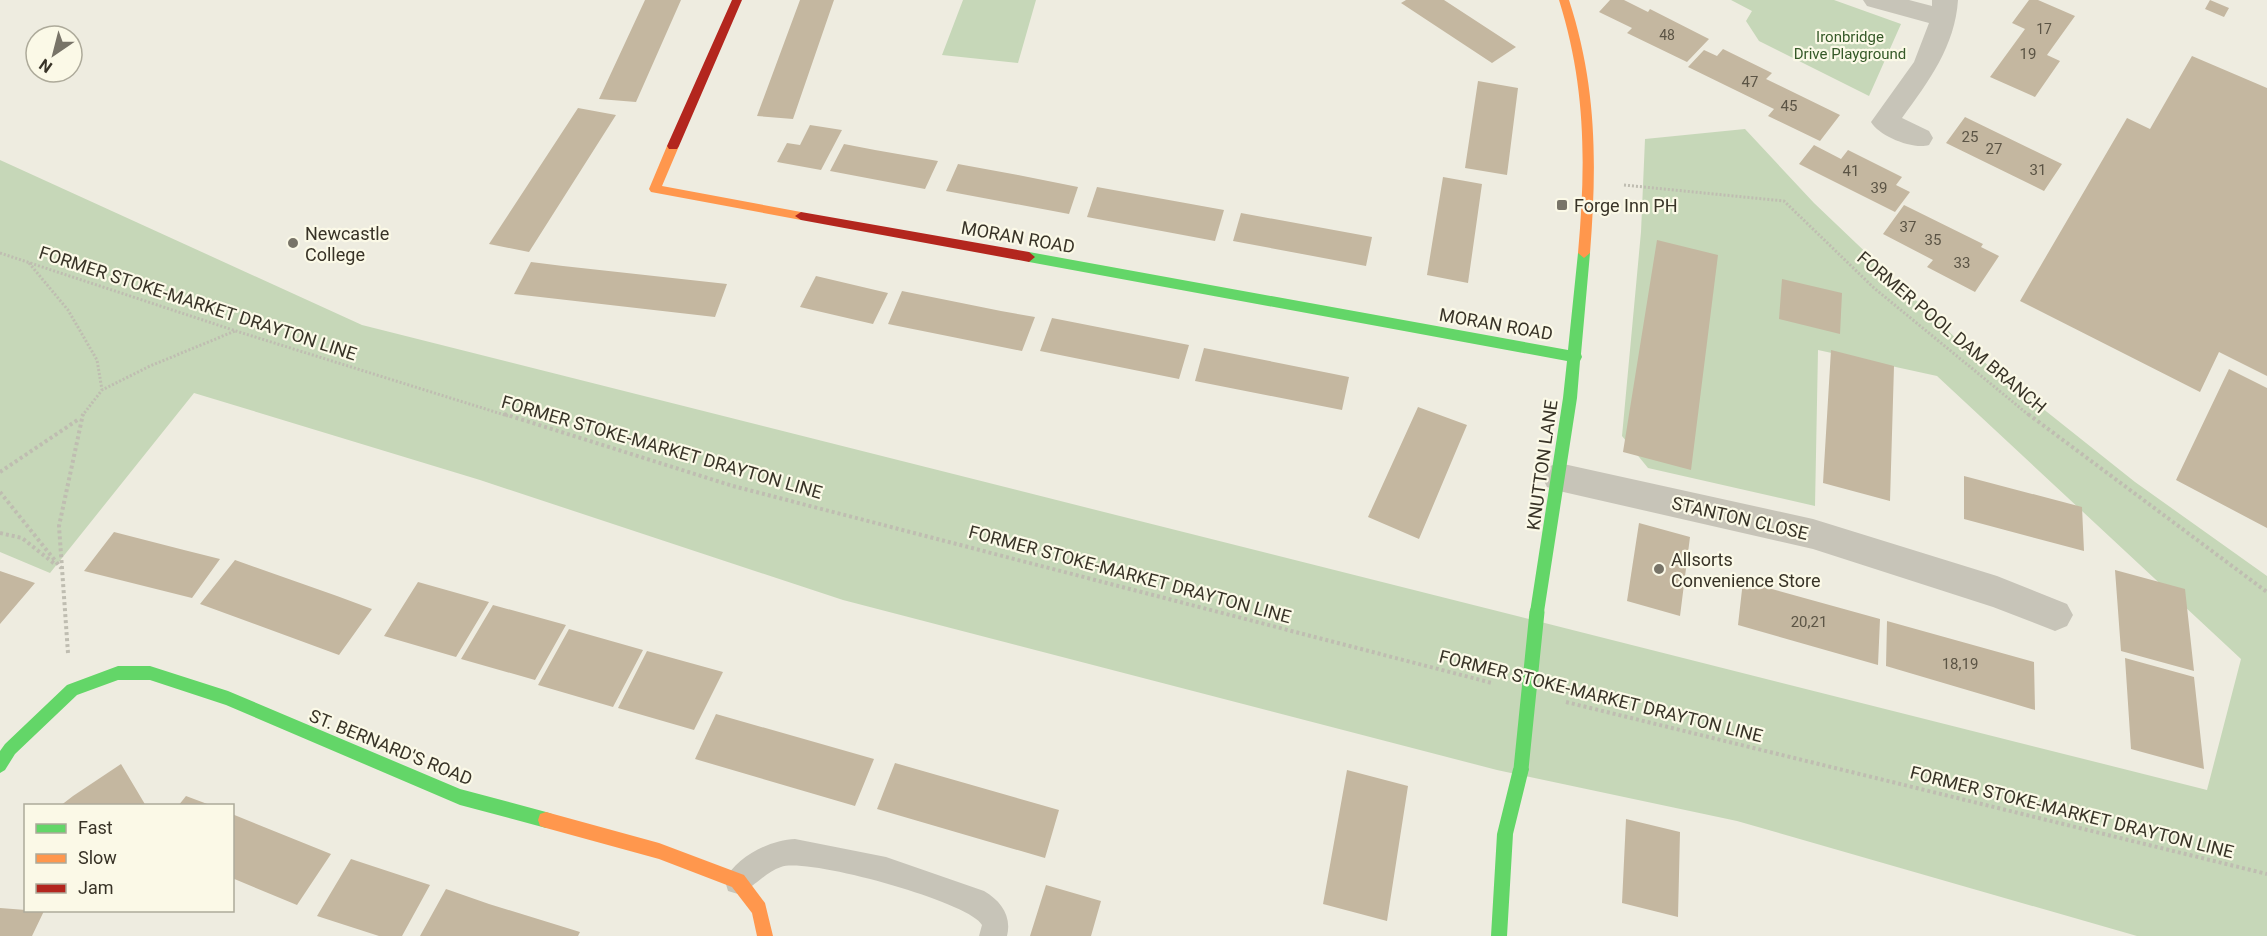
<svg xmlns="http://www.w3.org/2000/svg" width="2267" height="936" font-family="Roboto,sans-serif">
<rect width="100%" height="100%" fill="#eeece0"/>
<path fill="#c6d7b8" d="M963,0H1036L1018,63L942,55Z
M1731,0H1834L1901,24L1869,96L1759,41L1746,21L1752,11Z
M1745,129L1814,203L1964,346L2135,482L2267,576V936H2137L1737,821L1497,770L843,600L480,480L194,393L50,573L0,552V160L362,325L2207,790L2241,659L1937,376L1818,350L1815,506L1648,468L1622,436L1641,232L1645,139Z"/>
<path fill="#c4b7a0" d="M645,0H681L636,102L599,99Z
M800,0H834L793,119L757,116Z
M1406,0H1444L1516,47L1492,63L1401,3Z
M1610,0H1624L1648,12L1650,9L1709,39L1687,62L1627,33L1632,28L1599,12Z
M2029,0H2038L2075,16L2047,55L2060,61L2035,97L1990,77L2025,29L2012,23Z
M2210,0L2229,8L2224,17L2205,9Z
M1723,49L1772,73L1766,79L1840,115L1820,141L1768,116L1774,109L1688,67L1704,50L1717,56Z
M2192,56L2267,88V376L2219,352L2200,392L2020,301L2127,118L2150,129Z
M1478,81L1518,88L1507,175L1465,168Z
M578,108L616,115L529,252L489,244Z
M1965,117L2062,164L2044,191L1946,143Z
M810,125L842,130L821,170L777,162L787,143L800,145Z
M844,144L875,150L938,161L925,189L830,171Z
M1814,145L1841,159L1848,150L1902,177L1896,185L1910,192L1895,212L1799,164Z
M958,164L1018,175L1078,187L1069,214L946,191Z
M1443,177L1482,184L1468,283L1427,275Z
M1097,187L1224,210L1215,241L1087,217Z
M1904,205L1983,244L1981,247L1999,256L1975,292L1927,267L1933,260L1883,234Z
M1241,213L1372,237L1366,266L1233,241Z
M1657,240L1718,255L1691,470L1623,452Z
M531,262L563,266L727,284L715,317L514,294Z
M816,276L888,293L873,324L800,307Z
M1782,279L1842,293L1840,334L1779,319Z
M902,291L1001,311L1035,317L1022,351L888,324Z
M1052,318L1189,345L1179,379L1040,351Z
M1204,348L1349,377L1342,410L1195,381Z
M1831,350L1894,366L1890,501L1823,483Z
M2229,369L2267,388V528L2176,480Z
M1418,407L1467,425L1419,539L1368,517Z
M1964,476L2082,507L2084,551L1964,519Z
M1639,523L1690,537L1680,616L1627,601Z
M114,532L184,550L220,559L192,598L84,571Z
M235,560L337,596L372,609L339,655L200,604Z
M2115,570L2185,589L2194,671L2121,651Z
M0,571L35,583L0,624Z
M1743,581L1880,619L1878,665L1738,625Z
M418,582L489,602L456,657L384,636Z
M493,605L566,625L535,680L461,659Z
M1887,621L2034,662L2035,710L1886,666Z
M569,629L643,650L613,707L538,685Z
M647,651L723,672L694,730L618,708Z
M2125,658L2194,677L2204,769L2131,749Z
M716,714L874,759L855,806L695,759Z
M895,763L1059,810L1045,858L877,809Z
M121,764L146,806H60L73,796Z
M1347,770L1408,786L1387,921L1323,904Z
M186,796L210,805V806H178Z
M232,814L331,854L297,905L232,878Z
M1626,819L1680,832L1678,917L1622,903Z
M351,859L430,885L402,936H379L317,916Z
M1046,885L1101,901L1091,936H1030Z
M446,889L489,904L580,932L578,936H420Z
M0,908L26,910L44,911L32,936H0Z"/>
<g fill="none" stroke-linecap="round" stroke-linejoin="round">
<path stroke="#bfbdb1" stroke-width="3" stroke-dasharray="2 2" stroke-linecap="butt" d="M1624,185L1784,201L1874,288L2030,416
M0,253L236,331L508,416
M29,263L68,310L97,360L102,390
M82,416L102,390L150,366L235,331"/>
<path stroke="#bfbdb1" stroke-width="4" stroke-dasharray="3 3" stroke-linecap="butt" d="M504,414L733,486L1492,683
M2028,414L2267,592
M0,472L79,419
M0,492L61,568
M0,533L22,538L56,565
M68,653L59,526L83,414
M1566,702L2267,874"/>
<path fill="#c7c4b8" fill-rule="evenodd" d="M795,839L886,857L984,891C1001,901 1012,916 1007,936H979L982,925C970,902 807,857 781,867C765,872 754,888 738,894L728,891L725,881C735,857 770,840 795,839Z"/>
<path fill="#c7c4b8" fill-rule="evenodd" d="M1863,0H1909L1932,6V0H1958C1955,46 1929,81 1902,118L1929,131L1933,138L1929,145C1913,150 1879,136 1871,122L1914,62L1929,23L1867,6Z
M1559,463L1813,519L1997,576L2067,604L2073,615L2067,626L2055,631L1993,607L1813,549L1559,491L1547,487L1542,477L1547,467Z"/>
<path fill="#63d668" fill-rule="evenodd" d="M1584,248L1590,253L1581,354L1582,357L1580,361L1577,398L1544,612L1542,617L1537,619L1532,617L1530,612L1563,398L1567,361L1029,262L1023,257L1029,252L1568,350L1578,253Z
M118,666H150L228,691L460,789L546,812L552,814L554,820L552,826L546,828L460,805L226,705L150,680H118L77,695L15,754L5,770L0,773V751L5,744L67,685Z
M1521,761L1526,764L1529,769L1513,834L1507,936H1491L1497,834L1513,769L1516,764Z"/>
<path fill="#ff974d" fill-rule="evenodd" d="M1559,0H1569C1597,86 1597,164 1590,253L1584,258L1578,253C1586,164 1586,86 1559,0Z
M673,142L679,146L662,186L801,212L807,216L805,219L801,220L651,192L649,189L667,146Z
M546,812L659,843L744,875L765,903L773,936H757L752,913L732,887L659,859L546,828L540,826L538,820L540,814Z"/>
<path fill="#b3261e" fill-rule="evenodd" d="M732,0H742L679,146L677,149H669L667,146Z
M801,212L1029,252L1035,257L1029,262L801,220L795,216Z"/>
<path stroke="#63d668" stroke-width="15" d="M1521,769L1537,612"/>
</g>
<g fill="#787468" stroke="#fbf9e7" stroke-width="2">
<rect x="1556" y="199" width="12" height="12" rx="3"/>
<circle cx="293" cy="243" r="6"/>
<circle cx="1659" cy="569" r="6"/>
</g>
<g text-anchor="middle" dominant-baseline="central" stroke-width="4.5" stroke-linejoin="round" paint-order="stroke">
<g font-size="14" fill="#5b5445">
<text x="2044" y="29">17</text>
<text x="1667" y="35">48</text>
</g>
<g font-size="15" fill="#355928" stroke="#fbf9e7">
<text x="1850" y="37">Ironbridge<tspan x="1850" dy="17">Drive Playground</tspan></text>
</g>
<g font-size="15" fill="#5b5445">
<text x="2028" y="54">19</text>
<text x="1750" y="82">47</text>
<text x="1789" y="106">45</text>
<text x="1970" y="137">25</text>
<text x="1994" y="149">27</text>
<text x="2038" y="170">31</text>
<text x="1851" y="171">41</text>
<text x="1879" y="188">39</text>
<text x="1908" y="227">37</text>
<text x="1933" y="240">35</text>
<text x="1962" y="263">33</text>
<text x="1809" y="622">20,21</text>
<text x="1960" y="664">18,19</text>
</g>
<g font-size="18" fill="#383327" stroke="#fbf9e7" text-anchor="start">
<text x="1574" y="205">Forge Inn PH</text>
<text x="305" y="233">Newcastle<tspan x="305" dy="21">College</tspan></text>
<text x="1671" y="559">Allsorts<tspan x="1671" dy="21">Convenience Store</tspan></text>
</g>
<g font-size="18" fill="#383327" stroke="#fbf9e7">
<text transform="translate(1018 237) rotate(10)">MORAN ROAD</text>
<text transform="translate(198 303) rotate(18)">FORMER STOKE-MARKET DRAYTON LINE</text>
<text transform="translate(1496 324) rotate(10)">MORAN ROAD</text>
<text transform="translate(1952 332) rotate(40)">FORMER POOL DAM BRANCH</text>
<text transform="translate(662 447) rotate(16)">FORMER STOKE-MARKET DRAYTON LINE</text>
<text transform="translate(1542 465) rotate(-82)">KNUTTON LANE</text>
<text transform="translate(1740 518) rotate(13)">STANTON CLOSE</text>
<text transform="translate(1130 574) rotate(15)">FORMER STOKE-MARKET DRAYTON LINE</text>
<text transform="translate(1601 696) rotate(14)">FORMER STOKE-MARKET DRAYTON LINE</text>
<text transform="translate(391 747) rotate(22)">ST. BERNARD'S ROAD</text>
<text transform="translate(2072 812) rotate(14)">FORMER STOKE-MARKET DRAYTON LINE</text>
</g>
</g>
<rect x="24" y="804" width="210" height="108" fill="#fbf9e7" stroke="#adaa9a" stroke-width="1.5"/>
<rect x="36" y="824" width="30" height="9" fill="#63d668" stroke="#adaa9a" stroke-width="1.5"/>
<text x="78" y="834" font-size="18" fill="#383327">Fast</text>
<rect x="36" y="854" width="30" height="9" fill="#ff974d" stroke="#adaa9a" stroke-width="1.5"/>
<text x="78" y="864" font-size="18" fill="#383327">Slow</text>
<rect x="36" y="884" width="30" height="9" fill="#b3261e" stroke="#adaa9a" stroke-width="1.5"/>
<text x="78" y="894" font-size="18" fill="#383327">Jam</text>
<g transform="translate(54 54) rotate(215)"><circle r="28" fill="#fbf9e7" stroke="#adaa9a" stroke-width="1.5"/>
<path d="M0-4.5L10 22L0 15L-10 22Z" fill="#787468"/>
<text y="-9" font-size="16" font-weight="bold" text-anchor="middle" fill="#383327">N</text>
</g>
</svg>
